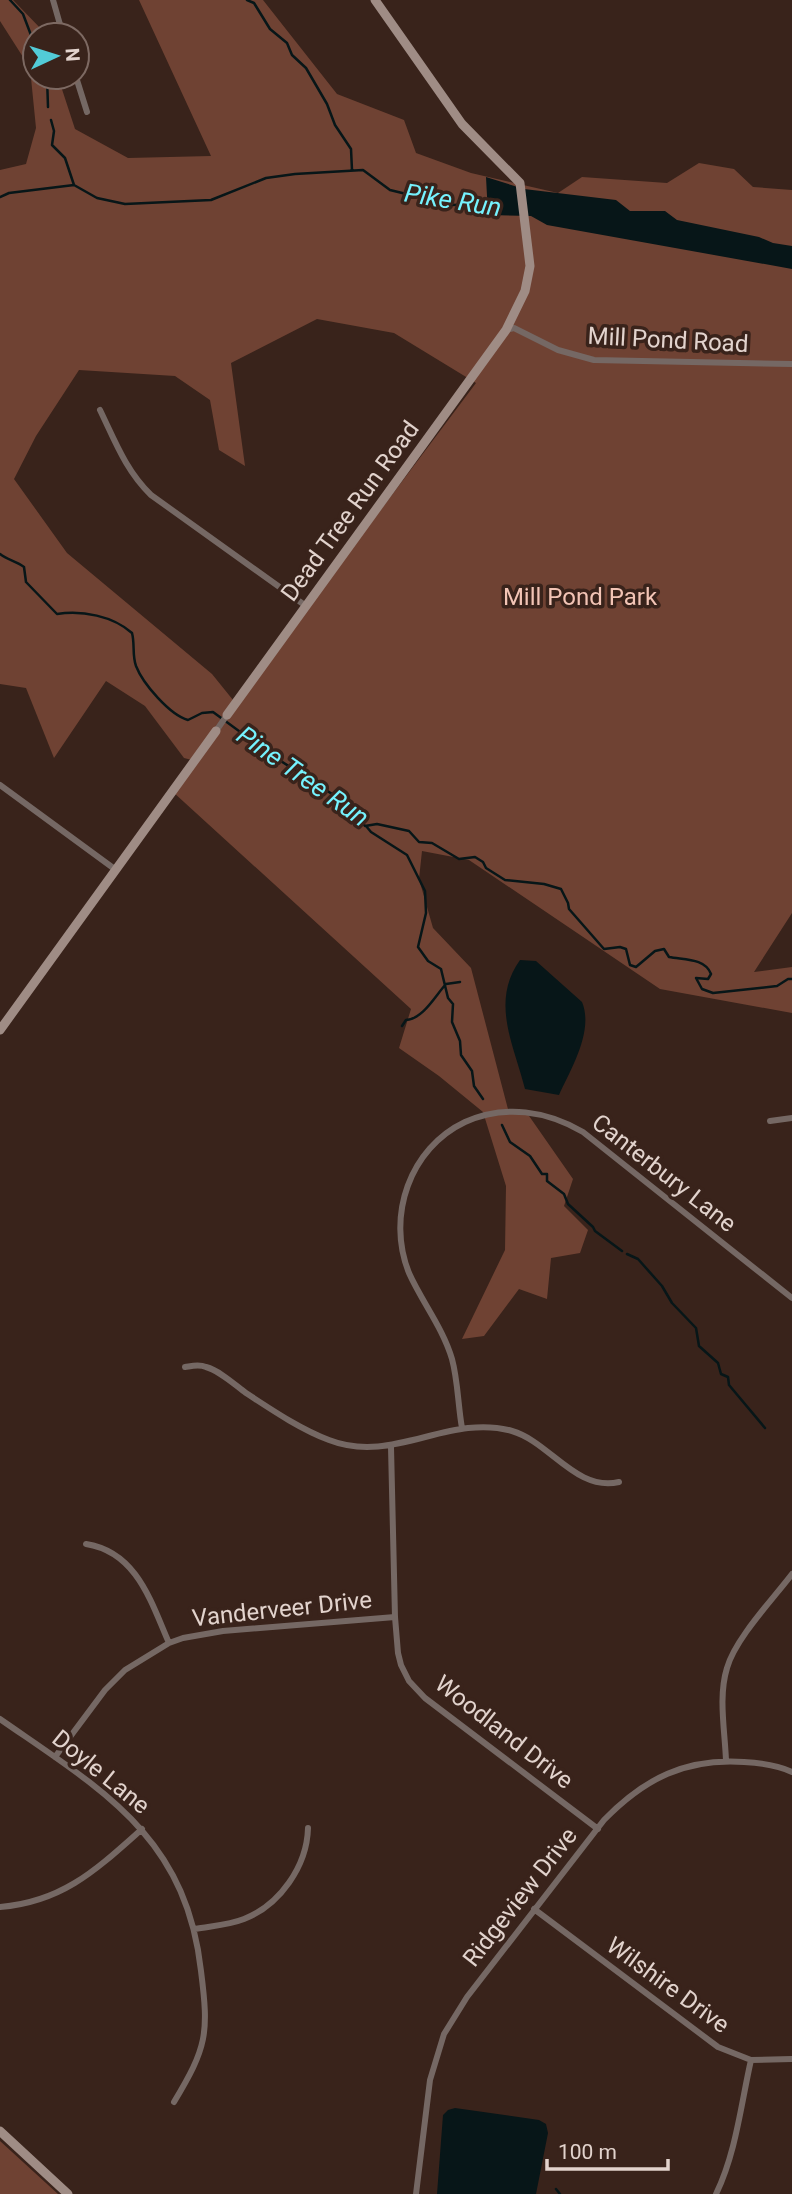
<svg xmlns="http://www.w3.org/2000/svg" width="792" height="2194" font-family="Roboto,sans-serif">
<rect width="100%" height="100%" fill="#39231b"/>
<path fill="#6f4233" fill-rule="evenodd" d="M0,0H13L45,33L35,35V77H58L75,129L128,158L211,156L139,0H263L337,94L404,120L416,153L471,173L558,193L582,177L667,183L699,163L734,169L753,187L792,190V913L754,972L792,967V1013L660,989L469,860L422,851L419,879L433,928L471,968L509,1113H527L573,1179L564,1206L588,1230L580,1253L551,1258L547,1299L519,1289L484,1336L462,1339L505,1250L506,1186L483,1112L439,1076L399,1048L411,1009L173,792L196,761L184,758L145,706L106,681L54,758L26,688L0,684V170L26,164L36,128L30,68L0,21ZM317,319L394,333L476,383L277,648L233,700L212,674L67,553L14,479L36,436L79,370L175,376L210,400L219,450L245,466L231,363Z
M0,2141L58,2194H0Z"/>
<path fill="#071618" d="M486,177L524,189L616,200L630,211H665L677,220L759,237L773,243L792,246V269L547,225L531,216L488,215Z
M520,960L536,961L582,1002C594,1031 571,1069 559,1095L525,1089C514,1045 490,1002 520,960Z
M455,2108L539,2120L546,2124L548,2133L536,2194H437L443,2115L448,2110Z"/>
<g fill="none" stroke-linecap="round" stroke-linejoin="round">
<path stroke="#071618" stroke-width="2.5" d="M10,0L23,14L34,43
M247,0L254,3L270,29L287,43L292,55L306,68L327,104L335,125L351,149L352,170
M47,77L48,107
M51,120L54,131L52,145L65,158L74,185
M0,197L9,193L74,185L97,198L125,204L211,200L266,178L295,174L363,170L390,190L451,205L488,204
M0,554C7,560 16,561 24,567L26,582L57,614C82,610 113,616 132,633C135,644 132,655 136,666C143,684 170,715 188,720L202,713L213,712L273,756L357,810L360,820L365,826L377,824L409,831L419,842L432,843L459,859L475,857L483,862L486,868L505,880L544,884L561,889L568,903L569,909L604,949L620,947L626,949L630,965L636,967L655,951L664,949L669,957C684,960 705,958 711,974L708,979L696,978L702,989L713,993L777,986L788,979H792
M366,826L371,832L407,855L425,891L426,913L418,947L428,961L441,969L448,998L453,1004L452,1022L460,1041L461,1055L472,1071L474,1086L483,1099
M402,1026L406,1020C423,1019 435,996 446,984L460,982
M502,1125L510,1142L530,1156L542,1174H547V1181L564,1194L568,1204L593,1227L595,1231L622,1251
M627,1254L638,1259L662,1286L672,1303L696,1328L699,1346L718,1363L721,1374L728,1377L729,1385L765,1428
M556,2189L560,2194"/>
<path stroke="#756864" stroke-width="6" d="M53,0L63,35
M76,77L87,112
M506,330L514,328L558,350L594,360L792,364
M100,410C115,441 126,471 151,495L306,606
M216,731L227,715
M0,785L116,870
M770,1121L792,1118
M185,1367C192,1366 199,1364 206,1367C220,1371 234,1384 246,1393C272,1410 300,1429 329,1440C393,1465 449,1413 512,1431C550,1442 576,1492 619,1482
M462,1428C458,1406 458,1381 452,1359C443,1328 422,1302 409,1273C386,1216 410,1148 465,1122C505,1104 547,1111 583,1132L792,1298
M391,1447L395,1617L398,1653L401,1665L409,1681L425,1698L598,1829
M86,1544C137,1552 151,1602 169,1643
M0,1719C102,1790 186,1836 201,1971C209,2034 207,2047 174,2102
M55,1757L105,1690L125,1670L169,1643L183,1638L223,1631L395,1617
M726,1761C725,1731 718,1697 727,1668C735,1639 773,1599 792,1574
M0,1907C63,1902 97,1869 142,1829
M534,1909L718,2047L751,2060L792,2059
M195,1929C211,1926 229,1925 244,1919C280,1905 307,1866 308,1828
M416,2194L430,2080L444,2034L467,1997L604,1820C645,1778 686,1758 744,1762C761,1763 777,1765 792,1772
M716,2194C736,2153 741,2104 751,2060"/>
<path stroke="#9f8c85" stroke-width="9" d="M227,715L506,330L525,291L530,266L520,183L462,124L375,0
M0,1030L216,731
M0,2131L68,2194"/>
</g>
<g text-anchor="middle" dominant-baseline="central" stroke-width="7" stroke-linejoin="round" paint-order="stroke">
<g font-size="24" fill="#e2d3cd" stroke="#39231b">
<text transform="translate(668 340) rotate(3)">Mill Pond Road</text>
<text transform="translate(350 511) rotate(-54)">Dead Tree Run Road</text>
<text transform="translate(664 1173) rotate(38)">Canterbury Lane</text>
<text transform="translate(282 1609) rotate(-6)">Vanderveer Drive</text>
<text transform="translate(504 1732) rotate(38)">Woodland Drive</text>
<text transform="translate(101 1772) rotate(39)">Doyle Lane</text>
<text transform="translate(520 1897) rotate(-52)">Ridgeview Drive</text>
<text transform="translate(668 1985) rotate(36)">Wilshire Drive</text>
</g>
<g font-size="24" fill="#f2c4b5" stroke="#39231b">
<text x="580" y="597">Mill Pond Park</text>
</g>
<g font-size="26" font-style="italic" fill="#75f2fe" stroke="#39231b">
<text transform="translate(453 200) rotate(9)">Pike Run</text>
<text transform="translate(303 776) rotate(35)">Pine Tree Run</text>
</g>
</g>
<g transform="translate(56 56) rotate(86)"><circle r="33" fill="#39231b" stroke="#7d6962" stroke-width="2"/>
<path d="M0-5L12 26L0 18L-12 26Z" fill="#52cbd7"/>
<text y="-10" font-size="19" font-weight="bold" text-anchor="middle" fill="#e2d3cd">N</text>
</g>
<path d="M547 2159v10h121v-10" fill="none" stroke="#e2d3cd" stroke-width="3.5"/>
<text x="558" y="2159" font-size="21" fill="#e2d3cd" stroke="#39231b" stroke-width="5" paint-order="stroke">100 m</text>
</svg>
